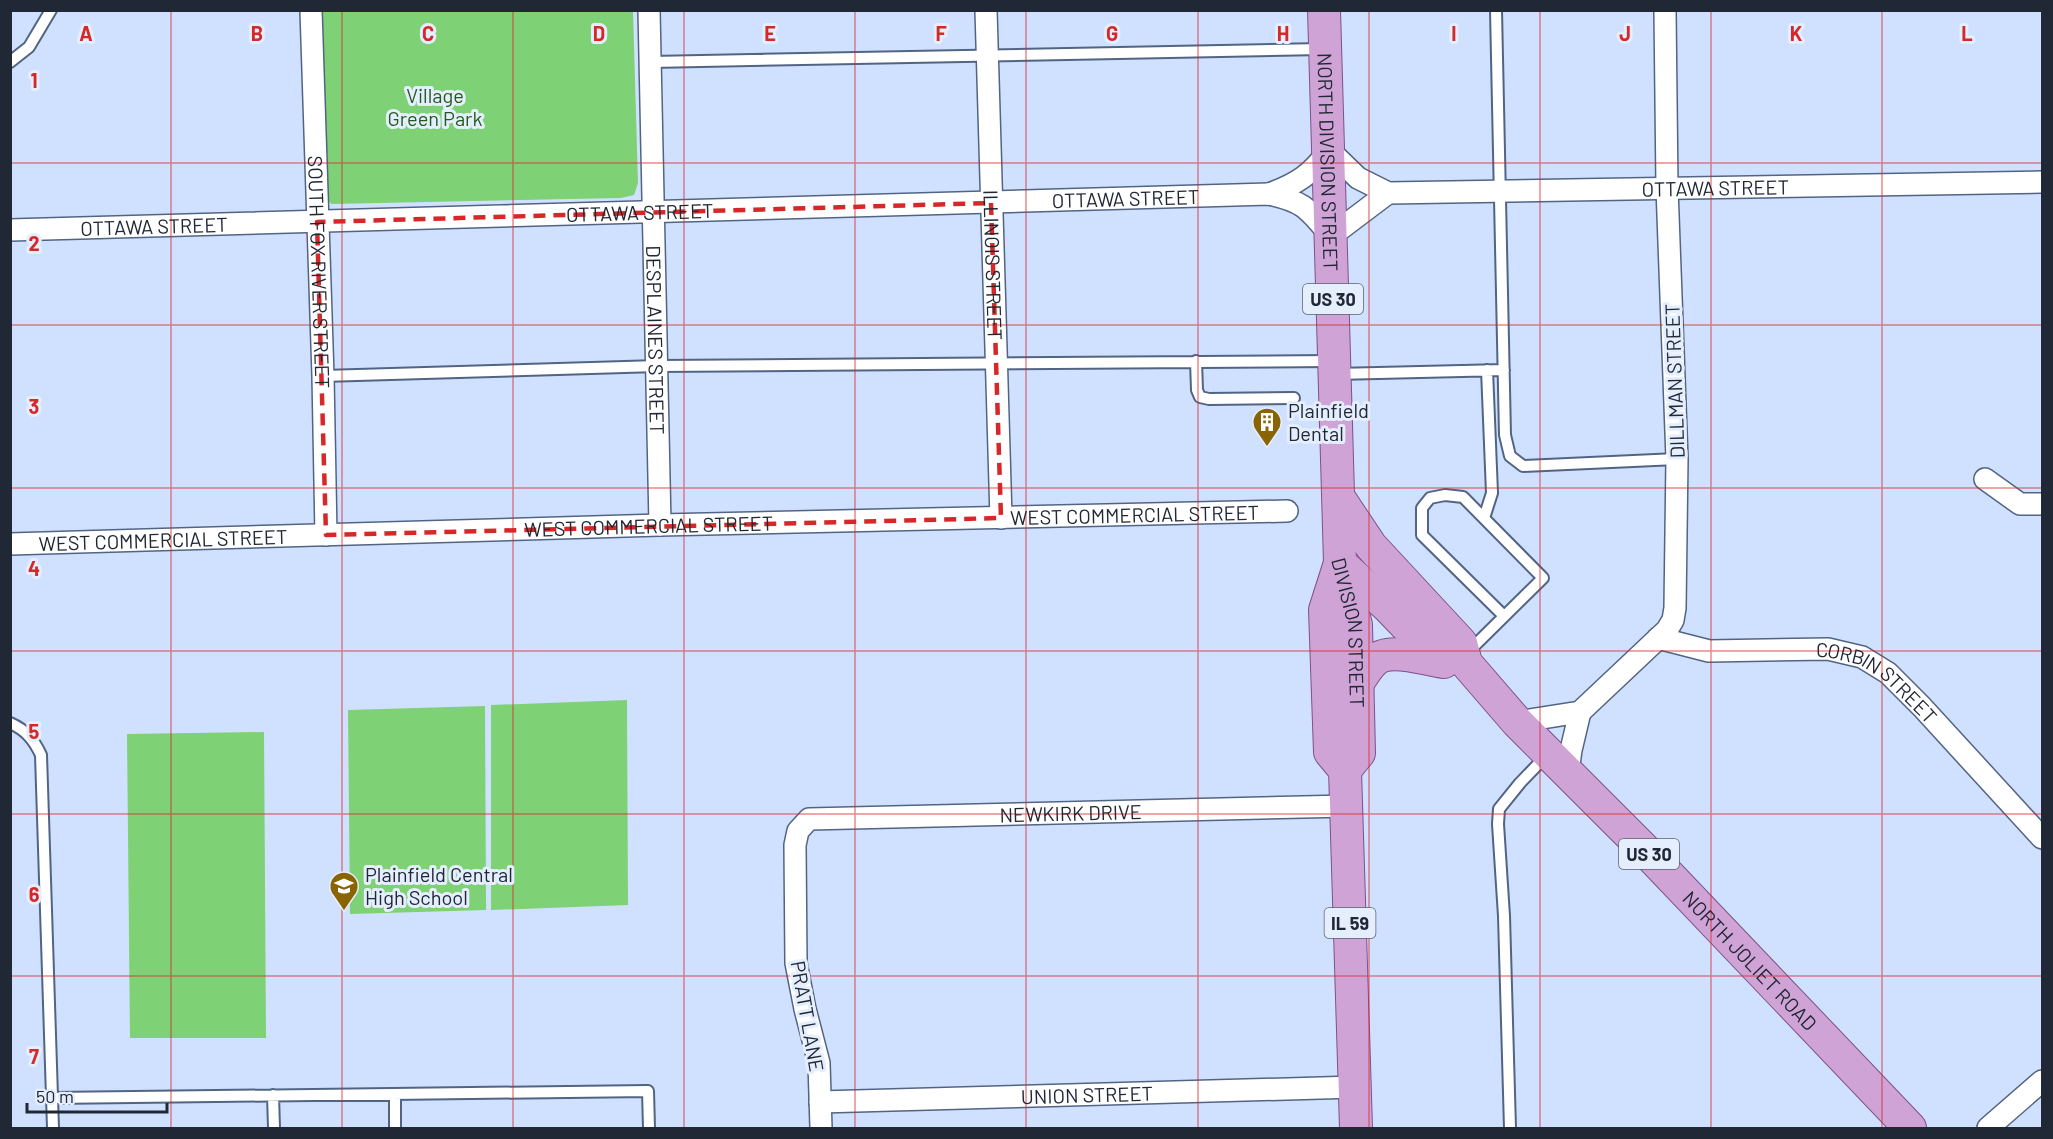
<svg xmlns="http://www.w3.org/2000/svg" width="2053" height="1139" font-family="Barlow,sans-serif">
<rect width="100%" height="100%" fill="#d0e1ff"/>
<path fill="#7ed175" d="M319,11H633L638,183L634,195L621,198L332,204L326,200Z
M627,700L628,905L491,910V705Z
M485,706L486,910L350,914L348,710Z
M264,732L266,1038H130L127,734Z"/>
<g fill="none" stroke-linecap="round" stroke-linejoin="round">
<g stroke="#526484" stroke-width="14">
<path id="service" d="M1496,10L1505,435L1510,456L1523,466L1677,459
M10,62L29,47L51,10
M651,62L1322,49
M1196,361L1197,390L1200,397L1209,399L1294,398
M1336,374L1504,370
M323,376L658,366L1332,361
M1484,518L1492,493L1487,370
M1469,651L1543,578L1463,497L1445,495L1430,498L1422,508V535L1504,616
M10,723C26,730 34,740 41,755L53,1128
M395,1094V1128
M273,1095L274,1128
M52,1098L648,1091L649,1128
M1510,1128L1504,916L1498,824L1499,809L1520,783L1546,756"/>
</g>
<g stroke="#526484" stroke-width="24">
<g id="minor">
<path id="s1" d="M311,10L323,376L326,535"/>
<path id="s2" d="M649,10L660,525"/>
<path id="s3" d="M986,10L1001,518"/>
<path id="s4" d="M1269,194C1297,184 1312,174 1329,150L1358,178L1388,193L2042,182"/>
<path id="s5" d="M10,230L1269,194C1305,202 1308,209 1331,236L1388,193"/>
<path d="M1985,479L2020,504H2042"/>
<path id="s6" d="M10,544L660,525L1287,511"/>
<path id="s7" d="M1658,638L1709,651L1828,649L1862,657L1888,673L1922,707L2042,838"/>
<path d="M1517,722L1580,712L1667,630L1673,620L1675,608L1677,459L1667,188L1665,10"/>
<path d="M1568,772L1571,750L1580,712"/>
<path id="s8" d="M820,1102L1355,1087"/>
<path id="s9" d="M821,1128L819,1063L805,1009L796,963L795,845L798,831L809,819L1347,806"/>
<path d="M1988,1128L2042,1081"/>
</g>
</g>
<g stroke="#7e508d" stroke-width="34">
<g id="primary">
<path id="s10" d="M1324,10L1340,563L1356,625L1359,753L1345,770"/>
<path id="s11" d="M1339,498L1371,546L1461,643L1466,663L1517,722L1642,847L1910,1128"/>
<path d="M1340,563L1325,610L1330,752L1345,770L1356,1128"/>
<path d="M1340,563L1388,607L1440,661"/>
<path d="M1357,684C1362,677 1367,667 1374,661C1389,646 1426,660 1444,662"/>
</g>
</g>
<use href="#service" stroke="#fff" stroke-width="10"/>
<use href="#minor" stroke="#fff" stroke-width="21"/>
<use href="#primary" stroke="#d0a3d7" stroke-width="32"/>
</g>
<path fill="none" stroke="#d62828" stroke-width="4.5" stroke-dasharray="12 8" stroke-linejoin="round" d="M991,203L1001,518L326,535L317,222Z"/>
<path fill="none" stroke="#d62828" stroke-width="1.5" stroke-opacity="0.55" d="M171,10V1128M342,10V1128M513,10V1128M684,10V1128M855,10V1128M1026,10V1128M1198,10V1128M1369,10V1128M1540,10V1128M1711,10V1128M1882,10V1128M10,163H2042M10,325H2042M10,488H2042M10,651H2042M10,814H2042M10,976H2042"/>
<defs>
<g id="building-pin" transform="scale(1.5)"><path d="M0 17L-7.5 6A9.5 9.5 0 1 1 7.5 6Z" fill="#8a6302" stroke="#e5eefd"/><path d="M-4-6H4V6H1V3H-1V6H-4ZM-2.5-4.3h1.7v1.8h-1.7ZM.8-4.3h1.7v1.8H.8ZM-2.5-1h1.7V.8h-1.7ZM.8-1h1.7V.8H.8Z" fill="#fff"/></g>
<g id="school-pin" transform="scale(1.5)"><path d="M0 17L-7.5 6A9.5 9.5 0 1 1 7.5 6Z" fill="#8a6302" stroke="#e5eefd"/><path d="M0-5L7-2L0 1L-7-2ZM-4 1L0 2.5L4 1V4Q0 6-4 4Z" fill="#fff"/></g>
</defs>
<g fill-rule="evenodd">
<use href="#building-pin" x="1267" y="422"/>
<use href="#school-pin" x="344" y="886"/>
</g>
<g text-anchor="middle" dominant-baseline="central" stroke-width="6" stroke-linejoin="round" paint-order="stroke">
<g fill="#e5eefd" stroke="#5b6371" stroke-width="1.5">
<rect x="1303" y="284" width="60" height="30" rx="4.5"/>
<rect x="1619" y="839" width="60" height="30" rx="4.5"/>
<rect x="1324.5" y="908" width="51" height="30" rx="4.5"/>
</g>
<g font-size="18" font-weight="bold" fill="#202835">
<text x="1333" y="299">US 30</text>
<text x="1649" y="854">US 30</text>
<text x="1350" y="923">IL 59</text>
</g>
<g font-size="20" fill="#235a1d" stroke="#e5eefd">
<text x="435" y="95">Village<tspan x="435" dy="23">Green Park</tspan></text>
</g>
<g font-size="20" fill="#202835" stroke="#e5eefd">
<text stroke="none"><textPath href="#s10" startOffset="152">NORTH DIVISION STREET</textPath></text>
<text stroke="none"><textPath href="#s4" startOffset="477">OTTAWA STREET</textPath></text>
<text stroke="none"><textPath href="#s5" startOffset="1116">OTTAWA STREET</textPath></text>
<text stroke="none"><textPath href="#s5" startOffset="630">OTTAWA STREET</textPath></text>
<text stroke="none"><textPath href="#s5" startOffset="144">OTTAWA STREET</textPath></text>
<text stroke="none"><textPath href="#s3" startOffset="255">ILLINOIS STREET</textPath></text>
<text stroke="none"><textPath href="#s1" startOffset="262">SOUTH FOX RIVER STREET</textPath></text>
<text stroke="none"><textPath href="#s2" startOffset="330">DESPLAINES STREET</textPath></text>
<text transform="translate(1674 381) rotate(-92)">DILLMAN STREET</text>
<text stroke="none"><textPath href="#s6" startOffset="1125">WEST COMMERCIAL STREET</textPath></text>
<text stroke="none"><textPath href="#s6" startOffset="639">WEST COMMERCIAL STREET</textPath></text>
<text stroke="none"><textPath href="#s6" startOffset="153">WEST COMMERCIAL STREET</textPath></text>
<text stroke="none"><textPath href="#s10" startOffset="624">DIVISION STREET</textPath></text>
<text stroke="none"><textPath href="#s7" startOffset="231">CORBIN STREET</textPath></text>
<text stroke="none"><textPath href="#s9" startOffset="578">NEWKIRK DRIVE</textPath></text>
<text stroke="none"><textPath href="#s11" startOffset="622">NORTH JOLIET ROAD</textPath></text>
<text transform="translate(808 1016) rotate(80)">PRATT LANE</text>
<text stroke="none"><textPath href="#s8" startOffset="267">UNION STREET</textPath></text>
</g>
<g font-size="20" fill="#202835" stroke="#e5eefd" text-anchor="start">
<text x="1288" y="410">Plainfield<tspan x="1288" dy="23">Dental</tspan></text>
<text x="365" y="874">Plainfield Central<tspan x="365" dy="23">High School</tspan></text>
</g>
</g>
<g font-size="20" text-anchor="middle" font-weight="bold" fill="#d62828" stroke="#e5eefd" stroke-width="6" stroke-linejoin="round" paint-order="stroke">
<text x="86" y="41">A</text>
<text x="257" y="41">B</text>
<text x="428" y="41">C</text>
<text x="599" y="41">D</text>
<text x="770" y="41">E</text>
<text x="941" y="41">F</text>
<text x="1112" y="41">G</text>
<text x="1283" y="41">H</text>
<text x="1454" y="41">I</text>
<text x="1625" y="41">J</text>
<text x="1796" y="41">K</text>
<text x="1967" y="41">L</text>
<text x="34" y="88">1</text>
<text x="34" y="251">2</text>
<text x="34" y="414">3</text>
<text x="34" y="576">4</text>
<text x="34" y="739">5</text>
<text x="34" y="902">6</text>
<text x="34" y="1064">7</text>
</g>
<rect width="2053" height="1139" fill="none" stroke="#202835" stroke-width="24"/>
<path d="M27 1103v9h140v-9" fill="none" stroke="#202835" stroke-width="3"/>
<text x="36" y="1103" font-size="18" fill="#202835" stroke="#e5eefd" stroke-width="4.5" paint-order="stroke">50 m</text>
</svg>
